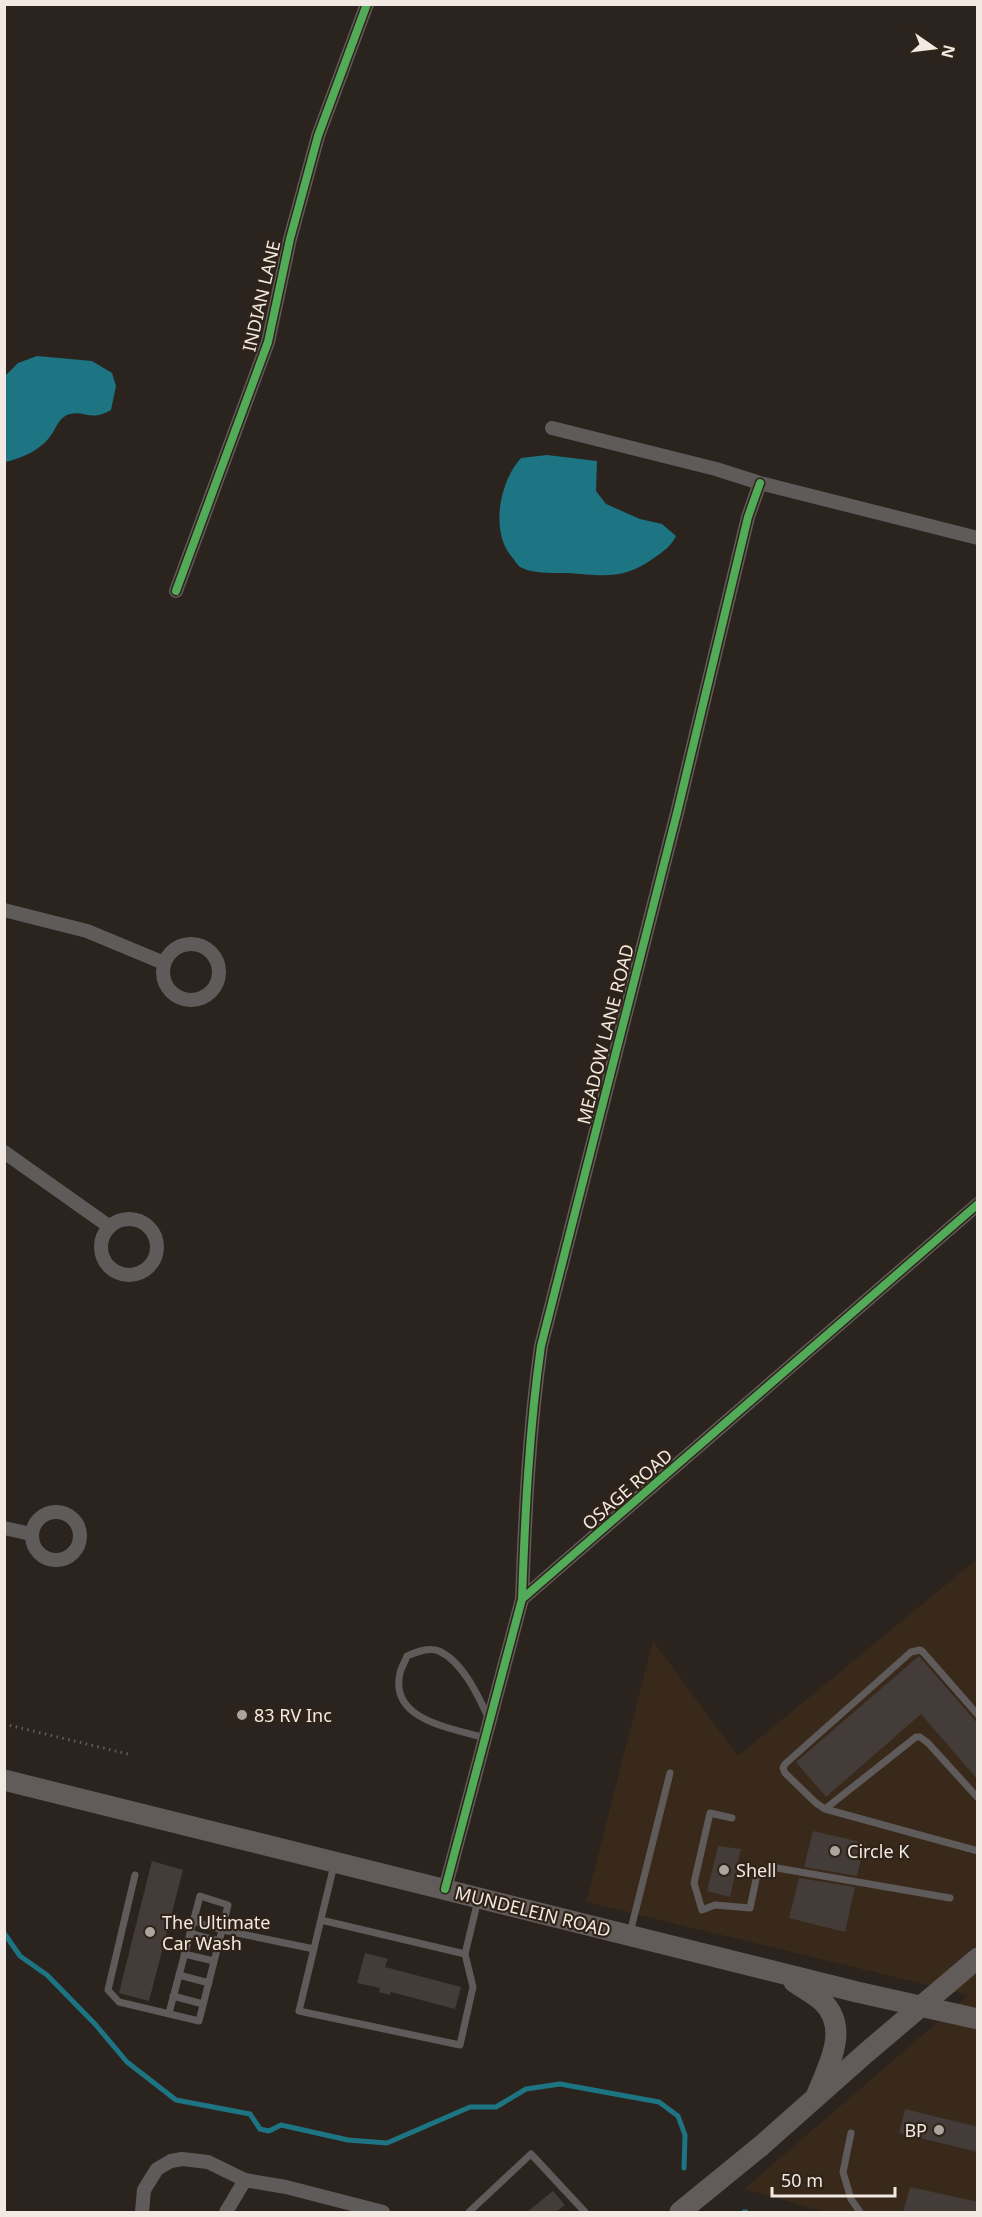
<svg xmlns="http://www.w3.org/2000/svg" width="982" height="2217" font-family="'Noto Sans',sans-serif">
<rect width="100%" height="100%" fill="#2b241e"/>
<path fill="#39291b" d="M977,1559V2212H827L744,2189L969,1995L586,1902L653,1641L738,1756Z"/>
<path fill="#1d7482" d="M37,356L92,361L112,373L116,386L111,410C90,422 86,410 70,414C58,417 56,430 49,438C37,452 22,458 5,462V376L18,363Z
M547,455L597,461L596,491L606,504L640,519L662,524L676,536C671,546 664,551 654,558C622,581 603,575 566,573C552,573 533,574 520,567C517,565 514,559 511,556C490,530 500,481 521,458Z"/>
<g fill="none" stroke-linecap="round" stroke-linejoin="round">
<path stroke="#1d7482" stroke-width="5" d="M4,1933L20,1956L47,1975L95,2024L127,2062L176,2100L250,2114L260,2129L269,2131L281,2125L348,2140L387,2143L470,2107H496L526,2089L560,2084L659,2102L678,2116L685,2135L684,2168
M744,2212H746"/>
</g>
<path fill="#433c38" d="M919,1656L978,1724V1780L921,1714L826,1797L796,1762Z
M813,1831L865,1843L857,1876L804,1867Z
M718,1846L741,1849L730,1897L707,1891Z
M152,1861L183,1870L149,2001L119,1993Z
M799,1878L855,1887L845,1932L789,1918Z
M365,1953L388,1959L385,1967L461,1987L455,2009L391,1992L390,1995L379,1992L380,1988L357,1983Z
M905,2109L978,2127V2152L899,2133Z
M910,2187L978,2202V2212H903Z
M553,2191L565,2205L556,2212H527Z"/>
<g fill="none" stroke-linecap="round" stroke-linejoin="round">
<path stroke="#615d5a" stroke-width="3" stroke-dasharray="1.5 4.5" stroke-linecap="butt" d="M4,1724L132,1755"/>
<path stroke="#5f5b5b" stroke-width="7" d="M978,1715L923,1652L920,1650L911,1652L785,1764L783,1768L785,1773L816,1803L825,1809L978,1851
M485,1738C453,1728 389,1721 400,1673C401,1668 405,1662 407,1656C417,1652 428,1647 439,1651C463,1662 479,1697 489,1719
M825,1809L916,1737H920L928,1743L978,1798
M732,1818L710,1813L694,1883L702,1910L715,1905L750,1908L758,1870L777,1868L950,1898
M334,1865L299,2011L460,2045L473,1987L465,1954
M135,1875L108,1990L119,2002L199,2021L222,1930L193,1921
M321,1920L465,1954L478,1900
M190,1933L219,1941
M630,1933L670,1773
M184,1954L214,1961
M179,1975L209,1983
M173,1996L203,2004
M169,2013L200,1896L228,1905L222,1930L314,1949
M851,2133L843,2172L851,2199L860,2212
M469,2212L531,2154L585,2212"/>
<path stroke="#5f5b5b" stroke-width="14" d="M552,428L716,469L760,483L978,538
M176,591L268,342L290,239L318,136L367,4
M4,910L87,931L164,963
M163 972a28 28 0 1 1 56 0a28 28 0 1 1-56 0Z
M4,1152L110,1227
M101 1247a28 28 0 1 1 56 0a28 28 0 1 1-56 0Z
M32 1536a24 24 0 1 1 48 0a24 24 0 1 1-48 0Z
M4,1528L31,1534
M522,1599C525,1515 529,1430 541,1346L677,813L748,517L760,483
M445,1889L522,1599L978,1204
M142,2212L144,2190L157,2169L171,2161L182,2159L208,2162L245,2180L286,2187L383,2212
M226,2212L245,2180"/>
<path stroke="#615b5a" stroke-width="21" d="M4,1780L857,1992L978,2019
M794,1982C803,1988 814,1994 822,2001C850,2028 829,2064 817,2094
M680,2212L761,2146L867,2052L978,1958"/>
<g stroke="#302419" stroke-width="11">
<path id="cycleway" d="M176,591L268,342L290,239L318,136L367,4
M522,1599C525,1515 529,1430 541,1346L677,813L748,517L760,483
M445,1889L522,1599L978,1204"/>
</g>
<use href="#cycleway" stroke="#51ab58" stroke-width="8"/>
</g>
<g fill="#aca49d" stroke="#302419" stroke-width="2">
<circle cx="242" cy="1715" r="6"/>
<circle cx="835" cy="1851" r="6"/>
<circle cx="724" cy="1870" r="6"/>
<circle cx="150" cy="1932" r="6"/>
<circle cx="939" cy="2130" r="6"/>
</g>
<g text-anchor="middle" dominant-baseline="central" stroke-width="4.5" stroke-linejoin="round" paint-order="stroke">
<g font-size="18" fill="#f1e9e2" stroke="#302419">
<text transform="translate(261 296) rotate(-77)">INDIAN LANE</text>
<text transform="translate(605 1034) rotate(-76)">MEADOW LANE ROAD</text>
<text transform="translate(627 1489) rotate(-41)">OSAGE ROAD</text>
<text transform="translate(533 1911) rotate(14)">MUNDELEIN ROAD</text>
</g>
<g font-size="18" fill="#f1e9e2" stroke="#302419" text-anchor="start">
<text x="254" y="1715">83 RV Inc</text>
<text x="847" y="1851">Circle K</text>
<text x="736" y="1870">Shell</text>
<text x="162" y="1922">The Ultimate<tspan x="162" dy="21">Car Wash</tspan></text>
<text x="927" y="2130" text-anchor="end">BP</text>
</g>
</g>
<rect width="982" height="2217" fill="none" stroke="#f1e9e2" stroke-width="12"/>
<g transform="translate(934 48) rotate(104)" stroke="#302419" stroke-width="4.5" paint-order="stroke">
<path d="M0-4.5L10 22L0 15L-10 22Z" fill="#f1e9e2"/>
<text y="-9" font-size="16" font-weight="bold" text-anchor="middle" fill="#f1e9e2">N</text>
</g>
<path d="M772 2187v9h123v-9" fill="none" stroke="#f1e9e2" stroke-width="3"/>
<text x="781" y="2187" font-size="18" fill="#f1e9e2" stroke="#302419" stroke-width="4.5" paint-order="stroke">50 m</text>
</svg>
